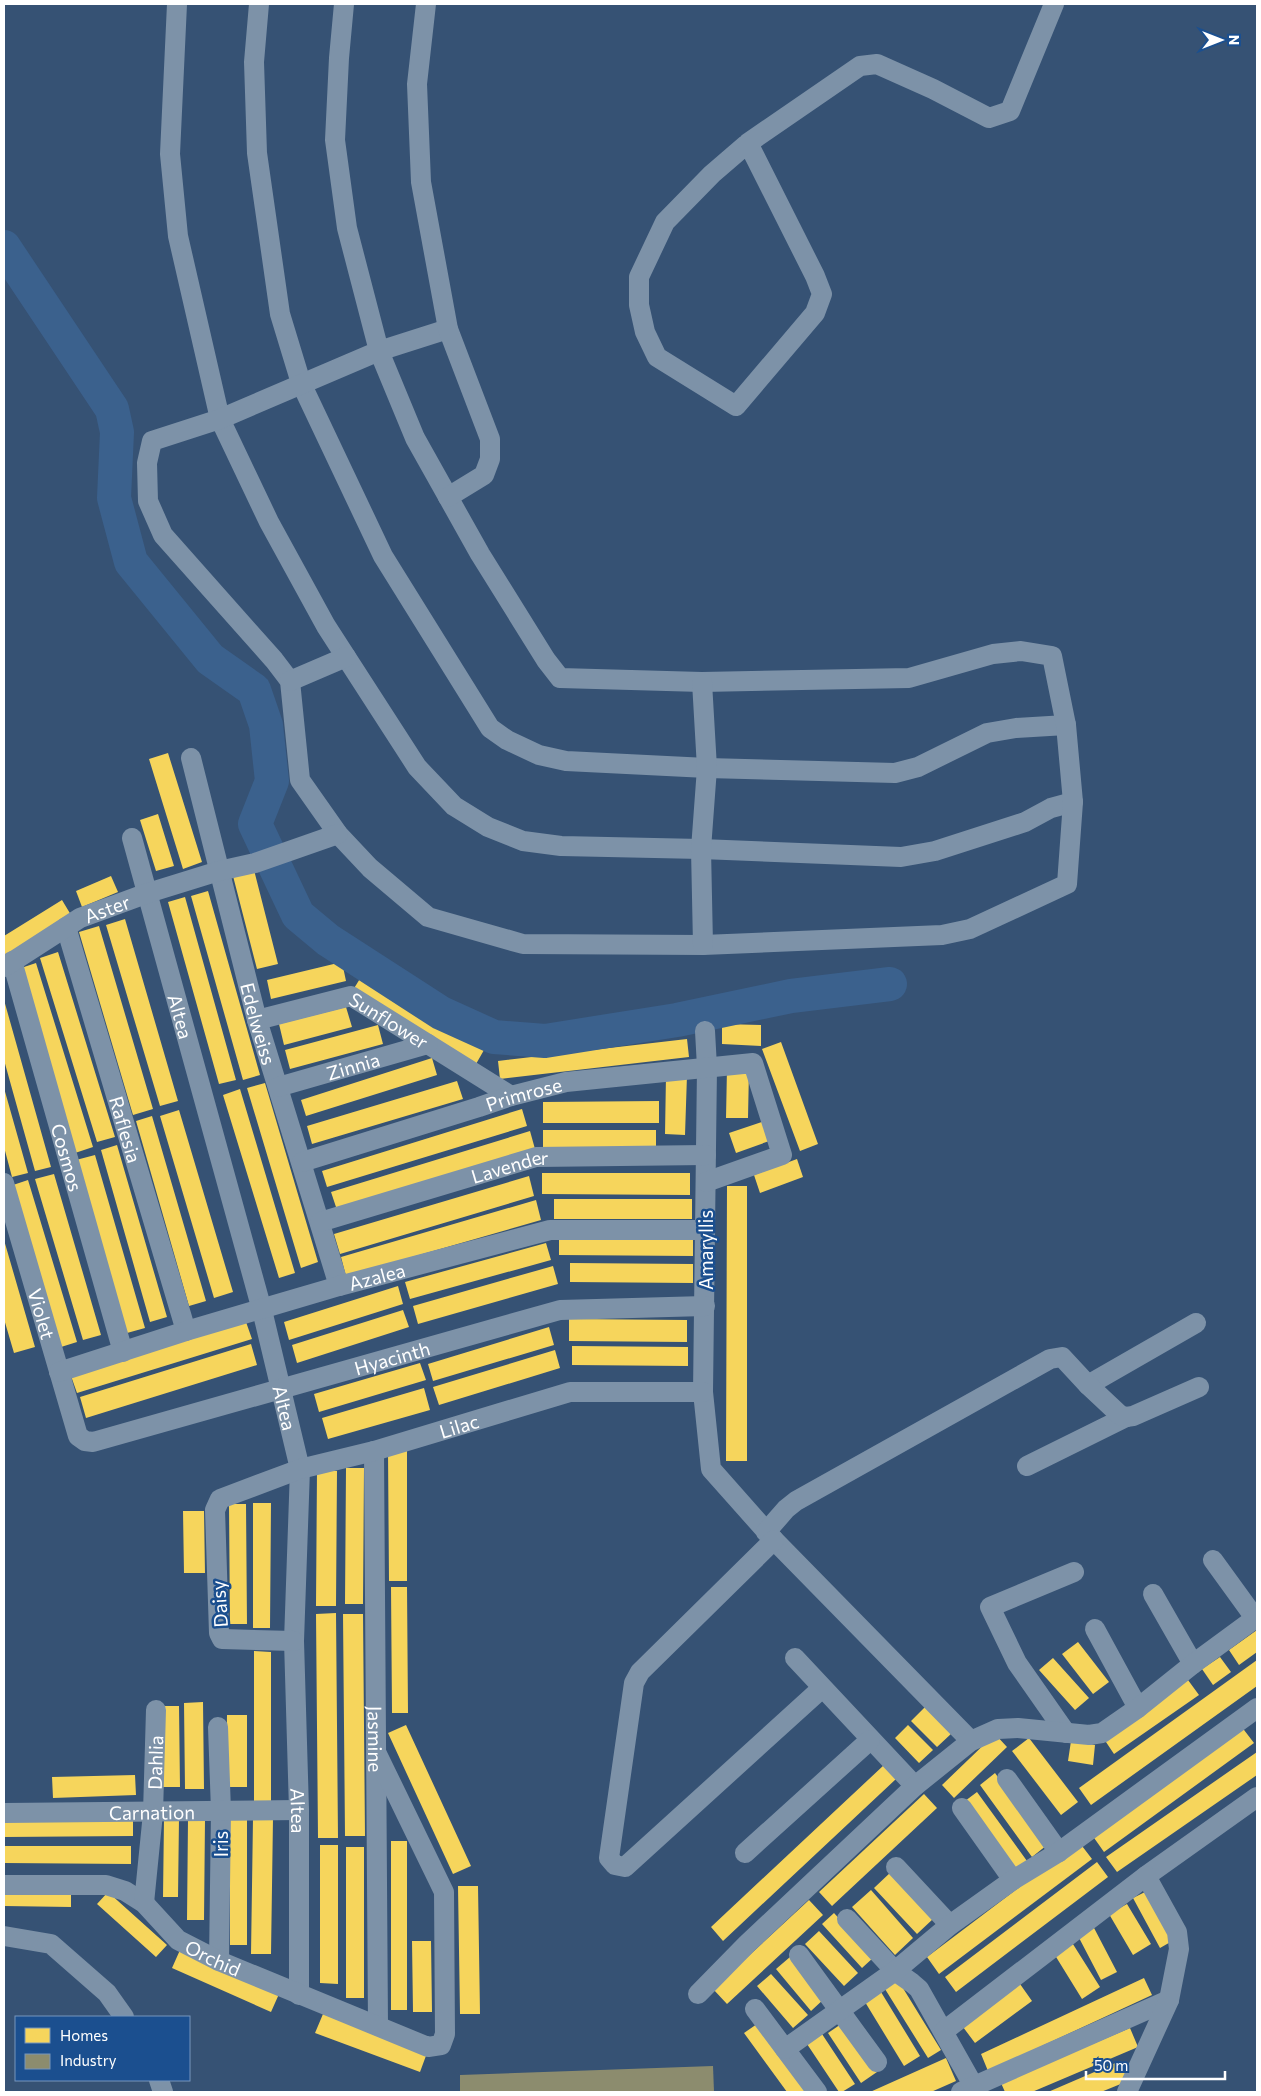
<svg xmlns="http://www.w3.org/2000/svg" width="1261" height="2096" font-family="Commissioner,sans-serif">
<rect width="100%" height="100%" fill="#365274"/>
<path fill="#f6d55c" d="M168,753L202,862L183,869L149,759Z
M158,814L174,866L156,871L140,820Z
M254,870L278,964L257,969L233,876Z
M111,876L118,892L82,907L76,891Z
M208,891L260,1075L243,1080L191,896Z
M185,897L236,1080L219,1084L168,902Z
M62,900L71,915L4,956V936Z
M125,919L178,1101L160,1106L106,925Z
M99,926L153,1109L133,1115L79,932Z
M58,952L115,1137L97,1142L40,958Z
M342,962L346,981L271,999L267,980Z
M36,963L93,1147L75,1153L18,969Z
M361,977L484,1050L476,1064L353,990Z
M4,1000L51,1167L35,1171L4,1060Z
M346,1007L352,1027L284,1045L279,1024Z
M722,1024L761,1025V1046L722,1044Z
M378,1025L383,1044L290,1069L285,1050Z
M687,1039L689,1057L500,1079L498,1061Z
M781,1042L818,1144L800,1151L762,1049Z
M432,1058L437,1075L306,1116L301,1100Z
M727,1068L749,1069L748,1118H726Z
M666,1075H687L685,1135L665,1134Z
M457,1081L463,1099L312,1144L307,1126Z
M265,1083L318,1262L301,1268L247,1088Z
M4,1088L28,1173L12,1177L4,1147Z
M240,1089L295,1273L279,1278L223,1095Z
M659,1101V1123H543V1102Z
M522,1109L527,1126L327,1187L322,1171Z
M179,1110L233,1292L214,1298L160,1116Z
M152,1116L206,1301L189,1306L136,1121Z
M765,1121L772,1140L736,1153L729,1133Z
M543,1130H656V1149H543Z
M530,1131L535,1149L337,1210L331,1192Z
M117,1145L167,1317L150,1322L101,1150Z
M95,1155L145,1328L127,1333L76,1160Z
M797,1159L803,1177L760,1193L754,1175Z
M542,1173H690V1195L542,1194Z
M54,1174L101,1335L83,1340L35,1179Z
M529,1176L534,1196L340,1254L334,1234Z
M28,1180L77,1342L61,1347L13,1185Z
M727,1186H747V1461H726Z
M554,1199H692V1219H554Z
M536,1200L541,1220L346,1276L341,1257Z
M559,1238H693V1256L559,1255Z
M4,1240L35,1347L14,1353L4,1319Z
M546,1243L551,1260L410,1299L405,1282Z
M570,1263L693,1264V1283L570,1282Z
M553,1266L558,1284L418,1324L413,1306Z
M398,1286L403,1304L289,1340L284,1322Z
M403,1310L409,1327L297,1363L292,1345Z
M569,1319L687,1320V1342L569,1341Z
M246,1322L252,1339L77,1393L71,1376Z
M549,1327L554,1345L433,1381L428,1364Z
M251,1344L257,1365L86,1418L80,1397Z
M572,1346L688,1347V1366L572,1365Z
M555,1350L560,1368L439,1405L433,1387Z
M420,1363L426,1380L319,1412L314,1394Z
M424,1388L430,1410L328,1439L322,1418Z
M388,1451H407V1581H389Z
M346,1468H364L363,1604H345Z
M317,1470L337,1471L336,1606H316Z
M253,1503H271L270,1628H253Z
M229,1504H246L247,1624H230Z
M183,1511H204L205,1573H184Z
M391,1587H407L408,1713H392Z
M336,1613L338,1838H318L316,1614Z
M343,1614H363L365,1836H345Z
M1257,1630V1652L1239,1665L1229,1650Z
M1078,1642L1109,1682L1093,1694L1062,1654Z
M254,1651L271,1652V1803H254Z
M1220,1657L1231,1672L1213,1685L1202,1669Z
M1053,1658L1089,1698L1075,1710L1039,1670Z
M1257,1660V1686L1091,1805L1079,1788Z
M1188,1680L1199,1695L1114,1754L1104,1739Z
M203,1702L204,1789H185L184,1703Z
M162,1706H179L180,1787H162Z
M926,1706L952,1733L937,1747L911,1721Z
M227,1715H247V1787H226Z
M406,1725L471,1866L453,1874L388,1733Z
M908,1725L933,1750L919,1763L895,1738Z
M1241,1726L1254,1743L1104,1852L1092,1835Z
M995,1734L1007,1747L954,1798L942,1785Z
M1029,1738L1078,1802L1061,1815L1012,1751Z
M1071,1741L1095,1745L1093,1765L1068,1761Z
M1257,1752V1775L1117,1872L1106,1857Z
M884,1765L896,1779L723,1941L711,1927Z
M995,1773L1047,1845L1032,1857L980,1785Z
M135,1775L136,1795L53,1798L52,1777Z
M977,1792L1027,1861L1014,1870L965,1801Z
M924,1794L937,1808L832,1906L819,1892Z
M230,1816H247V1945H230Z
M164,1818H179L178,1897H163Z
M253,1818H273L271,1954H251Z
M188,1819H205L204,1920H187Z
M4,1820H133V1836L4,1837Z
M391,1841H407V2010H391Z
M1079,1842L1092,1859L939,1974L927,1957Z
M320,1845H338V1984L320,1983Z
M4,1846H131V1864L4,1863Z
M346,1847H364V1998H346Z
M1097,1862L1108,1877L956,1992L945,1977Z
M892,1871L934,1918L917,1934L874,1888Z
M458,1886H478L480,2014H460Z
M4,1889L71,1890V1907L4,1906Z
M871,1890L913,1938L895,1955L852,1907Z
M1147,1891L1174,1940L1160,1948L1133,1898Z
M108,1892L167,1945L156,1957L97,1904Z
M809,1900L823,1915L727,2004L713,1989Z
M1127,1904L1151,1944L1133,1955L1109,1914Z
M834,1913L874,1957L862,1968L822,1924Z
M1093,1926L1117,1972L1101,1980L1077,1934Z
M819,1931L858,1973L844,1986L805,1944Z
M412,1941H431L432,2012H413Z
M1071,1941L1100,1987L1082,1999L1053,1952Z
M180,1950L279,1994L271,2012L172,1968Z
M790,1957L825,1998L811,2011L776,1969Z
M771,1974L808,2015L793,2028L757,1986Z
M1144,1978L1152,1995L988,2071L981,2054Z
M898,1980L941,2050L928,2058L885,1989Z
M1020,1984L1032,2001L975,2043L963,2027Z
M881,1992L920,2056L904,2066L865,2002Z
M323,2014L427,2053L420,2072L315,2033Z
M844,2022L877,2072L861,2083L828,2033Z
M757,2024L806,2092H787L744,2033Z
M1130,2028L1138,2047L1032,2092H1005L1001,2083Z
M822,2034L855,2084L842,2092H839L807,2044Z
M946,2058L956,2081L931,2092H870Z
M1120,2061L1128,2081L1101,2092H1048Z"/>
<path fill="#8c8c6e" d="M713,2066L714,2092H460V2075Z"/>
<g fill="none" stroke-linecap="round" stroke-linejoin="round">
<path stroke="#3b618d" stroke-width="34" d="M4,247L112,409L117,432L114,498L131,562L210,659L254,690L266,725L272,781L255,824L298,915L328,940L441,1013L494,1037L545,1041L677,1020L791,996L890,984"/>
<g stroke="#7d92a8" stroke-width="20">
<path d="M177,4L170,154L178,236L220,419L269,522L326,626L417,767L454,806L488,827L523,841L561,846L701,849L901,857L935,851L1025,822L1051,808L1073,802"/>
<path d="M259,4L254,62L257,153L280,314L301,383L383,556L490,728L507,740L539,755L566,761L707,768L895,773L918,767L987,733L1016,728L1066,725"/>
<path d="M344,4L339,58L335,140L347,228L379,351L415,438L480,554L546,660L560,678L702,682L909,678L993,654L1021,651L1052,656L1066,725L1073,802L1067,884L970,929L942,935L703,945L523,944L428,917L370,868L338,834L300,780L290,681L274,660L163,535L148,501L147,463L152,441L220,419L379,351L448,329"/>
<path d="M426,4L417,84L421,182L448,329L490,439V459L484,475L448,497"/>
<path d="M748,143L815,276L822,294L815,313L736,406L657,357L645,332L639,305V277L665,222L712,174L748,143L860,66L877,64L933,89L989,118L1010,111L1054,4"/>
<path d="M290,681L346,657"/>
<path d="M702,682L707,768L701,849L703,945"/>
<path id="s1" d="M191,758L257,1020L339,1286"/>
<path id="s2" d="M132,838L262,1310L300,1469L294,1641L299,1810V1995"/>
<path id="s3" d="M66,927L186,1331"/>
<path id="s4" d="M12,961L123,1352"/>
<path id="s5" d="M4,967L80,918L148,893L219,871L255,863L338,834"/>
<path id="s6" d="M257,1020L351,996L511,1096"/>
<path d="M705,1031L707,1067L703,1392L711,1469L774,1540L971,1741"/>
<path id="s7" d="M278,1087L428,1044"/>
<path id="s8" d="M302,1162L479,1107L511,1096L566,1082L753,1063L782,1155L706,1182"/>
<path id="s9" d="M4,1183L78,1436L85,1441L93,1442L560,1310L705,1306"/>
<path id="s10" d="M320,1222L536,1157L706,1155"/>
<path id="s11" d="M59,1372L186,1331L339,1286L550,1230H705"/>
<path d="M1088,1385L1196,1323"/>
<path id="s12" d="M374,1451L378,2026"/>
<path d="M1027,1466L1126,1417"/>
<path d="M766,1532L786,1509L796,1501L1050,1359L1062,1357L1088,1385L1120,1415L1126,1417L1133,1416L1199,1387"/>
<path d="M774,1540L640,1672L634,1683L609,1858L615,1865L625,1867L821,1689"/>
<path d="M1213,1560L1255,1618"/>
<path d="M1153,1594L1193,1664"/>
<path d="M1095,1629L1138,1708"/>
<path id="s13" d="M294,1641L222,1639L219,1633L215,1510L220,1499L300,1469L374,1451L570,1392H703"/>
<path d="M795,1658L915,1786"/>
<path d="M218,1727L221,1811L219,1961"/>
<path d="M1066,1733L1017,1663L990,1607L1074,1572"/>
<path d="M1007,1779L1059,1852"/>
<path d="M962,1808L1013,1880"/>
<path id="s14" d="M4,1813L299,1810"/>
<path d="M745,1853L870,1740"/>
<path d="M896,1867L950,1925"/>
<path id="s15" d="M4,1885H106L125,1891L144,1903L178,1940L219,1961L428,2047L441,2045L445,2034L444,1892L377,1754"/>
<path id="s16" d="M144,1903L153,1813L156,1710"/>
<path d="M847,1919L895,1971L912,1983L919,1989L977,2092"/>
<path d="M4,1936L51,1944L107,1993L124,2017"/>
<path d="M799,1955L877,2062"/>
<path d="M698,1994L747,1944L915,1786L971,1741L998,1729L1018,1728L1089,1735L1102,1733L1138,1708L1193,1664L1257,1617"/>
<path d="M755,2009L817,2092"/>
<path d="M944,2031L1146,1876L1257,1797"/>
<path d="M785,2049L895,1971L950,1925L1013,1880L1059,1852L1257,1708"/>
<path d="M159,2080L163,2092"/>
<path d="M961,2092L1169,2000"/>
<path d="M1127,2092L1169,2000L1179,1949L1177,1932L1146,1876"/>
</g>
</g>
<g text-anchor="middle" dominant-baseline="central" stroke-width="5" stroke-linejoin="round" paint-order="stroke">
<g font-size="19" fill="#fff" stroke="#1b4f8f">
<text stroke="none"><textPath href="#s5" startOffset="119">Aster</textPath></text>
<text stroke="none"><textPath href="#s2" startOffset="185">Altea</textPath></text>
<text stroke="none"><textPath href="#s6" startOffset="142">Sunflower</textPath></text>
<text stroke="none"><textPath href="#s1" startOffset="274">Edelweiss</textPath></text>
<text stroke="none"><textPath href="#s7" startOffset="78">Zinnia</textPath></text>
<text stroke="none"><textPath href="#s8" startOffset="232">Primrose</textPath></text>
<text stroke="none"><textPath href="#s3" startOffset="211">Raflesia</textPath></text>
<text stroke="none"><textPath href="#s4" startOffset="204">Cosmos</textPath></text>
<text stroke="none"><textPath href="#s10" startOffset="198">Lavender</textPath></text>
<text transform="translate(705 1250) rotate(-90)">Amaryllis</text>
<text stroke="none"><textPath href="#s11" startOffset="332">Azalea</textPath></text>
<text stroke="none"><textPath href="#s9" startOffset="136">Violet</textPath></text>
<text stroke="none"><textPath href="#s9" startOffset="591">Hyacinth</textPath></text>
<text stroke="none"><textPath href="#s2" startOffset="590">Altea</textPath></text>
<text stroke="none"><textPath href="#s13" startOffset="464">Lilac</textPath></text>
<text transform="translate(219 1604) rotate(-94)">Daisy</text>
<text stroke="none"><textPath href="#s12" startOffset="288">Jasmine</textPath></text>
<text stroke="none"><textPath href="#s16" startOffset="141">Dahlia</textPath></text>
<text stroke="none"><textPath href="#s2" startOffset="995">Altea</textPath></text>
<text stroke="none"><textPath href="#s14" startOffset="148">Carnation</textPath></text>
<text transform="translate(220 1844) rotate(-90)">Iris</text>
<text stroke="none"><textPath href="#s15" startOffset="234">Orchid</textPath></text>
</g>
</g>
<rect width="1261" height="2096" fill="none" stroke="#ffffff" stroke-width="10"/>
<rect x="15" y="2016" width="175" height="65" fill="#1b4f8f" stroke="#7695bc"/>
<rect x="25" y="2028" width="25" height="15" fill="#f6d55c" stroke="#7695bc"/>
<text x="60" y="2041" font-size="15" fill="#ffffff">Homes</text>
<rect x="25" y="2054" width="25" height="15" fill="#8c8c6e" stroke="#7695bc"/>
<text x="60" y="2066" font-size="15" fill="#ffffff">Industry</text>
<g transform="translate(1221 40) rotate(90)" stroke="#1b4f8f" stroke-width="4" paint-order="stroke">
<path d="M0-4L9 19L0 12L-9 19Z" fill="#ffffff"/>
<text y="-8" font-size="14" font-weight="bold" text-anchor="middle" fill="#ffffff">N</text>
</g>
<path d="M1086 2071v8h139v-8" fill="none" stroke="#ffffff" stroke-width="2.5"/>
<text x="1094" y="2071" font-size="15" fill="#ffffff" stroke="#1b4f8f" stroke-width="4" paint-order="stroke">50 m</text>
</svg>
